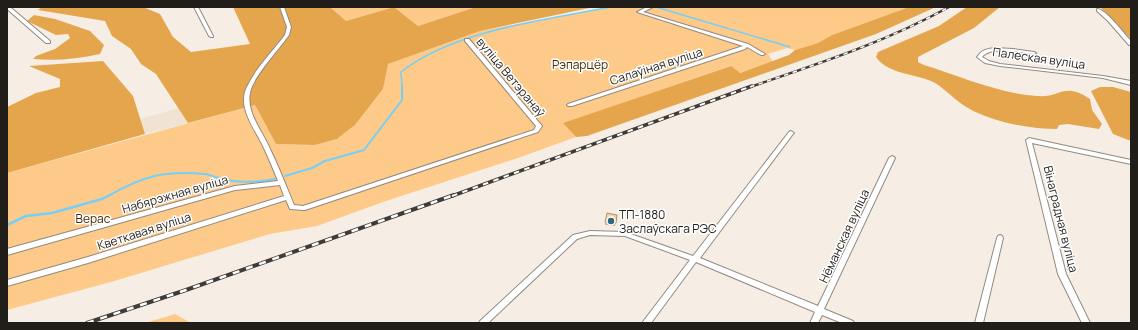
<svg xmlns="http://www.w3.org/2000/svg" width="1138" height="330" font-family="Manrope,sans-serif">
<rect width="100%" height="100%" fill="#f6eee4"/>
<path fill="#f1e3d3" d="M179,108L188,123L145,134L140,119Z"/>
<path fill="#feca89" d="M330,7H476L418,26L394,7L346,21Z
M611,7H909L832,35L818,43L795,50L787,48L768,54L773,62L739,73L730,66L564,123L576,137L518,158L383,202L317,226L270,234L111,282L7,310V173L255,105L276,144L315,145L337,139L355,125L383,89L387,64L480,31Z
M175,314L191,323H145Z"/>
<path fill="#e5a54c" d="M42,7H143L160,14L173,37L191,52L250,44L233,7H330L346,21L394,7L418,26L476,7H594L480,31L388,64L383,89L355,125L337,139L315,145L276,144L255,105L188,123L156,74L141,64L131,49L112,36L105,21L38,10Z
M909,7H936L876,34L587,136L576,137L563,123L731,66L740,73L789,55L795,50L818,43L832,35Z
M967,7H1000L974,28L918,57V62L924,65C959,76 1001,94 1037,96C1061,98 1064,81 1090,99L1092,110L1102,124L1099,129L1068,124L1059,125L1057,129C1029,129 992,122 968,108C955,101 943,86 931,81C914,74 886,73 876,57L878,52L939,26Z
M1100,7H1131V39Z
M34,15L55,19L90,31L104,45L100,54C77,59 56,61 33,59L36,56L55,49L70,38L68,34L56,35L27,21Z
M103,61L133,96L145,134L7,173V107L36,93L60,87V79L29,66Z
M1100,87H1113L1131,92V141L1113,134L1091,91Z"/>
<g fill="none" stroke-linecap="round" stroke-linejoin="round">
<path stroke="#75cff8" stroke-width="1.5" d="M656,7L790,47
M402,87L401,72C454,30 545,20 611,7"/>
<path stroke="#75cff8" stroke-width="2" d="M285,176L312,168L325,161L364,150L402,100V86
M108,196C143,176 165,170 205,174C212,175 219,179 226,180C242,183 259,182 275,179"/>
<path stroke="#75cff8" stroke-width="2.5" d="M7,225L26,216L52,213L102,199L110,195"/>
<g stroke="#928a81" stroke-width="2">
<path id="minor" d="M7,7H10L50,41V43H46L7,9Z
M194,7H198L213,36V37H211L209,36Z
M280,7H284L291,27L289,35C280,48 252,78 250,93C246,113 263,132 270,149C279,167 286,186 294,205L303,206L534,130L536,126L465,41V39H469L542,126L538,132L305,210H303L290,209L286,200L88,263L7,286V280L88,257L284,196L280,185L235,190L7,255V249L235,186L278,181C273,169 268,156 262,144C254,128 237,106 247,87C256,68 272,52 285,35L287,27Z
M647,7H653L643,12L748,44L765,54L763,55H761L747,47L745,49L572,106H568L567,105L568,104L743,46L637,12Z
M1097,9C1106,9 1124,34 1131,41V45H1129L1108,21L1097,11Z
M995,48L1013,49L1034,52L1036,53L1034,54C1021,53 991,45 982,57L989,61L1000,64L1103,76L1131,81V85L1103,78L1000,66L985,63L977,57C982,50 986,49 995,48Z
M791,131L794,133L793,134L700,258L818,306L889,158L892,156L894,157L895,158L824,309L853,321L854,323H842L822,315L818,323H810L815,312L696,262L651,323H642L690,260L625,236L590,235L577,239L488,323H479L480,321L573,235L590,231L625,232L693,256L789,132Z
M1029,138L1131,160V164L1032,143L1066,274L1090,323H1082L1058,274L1026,140Z
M1000,235L1002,236L1003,238L983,323H975L997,238L998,236Z"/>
</g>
<use href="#minor" fill="#fff" fill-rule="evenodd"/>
<g stroke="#3f3c37" stroke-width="2.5">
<path id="rail-far2" d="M750,87C817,64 886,42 949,7"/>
</g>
<g stroke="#3f3c37" stroke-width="3.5">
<path id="rail-far1" d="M452,196L752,86"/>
</g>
<g stroke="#3f3c37" stroke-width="4">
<path id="rail" d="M87,323L186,290L454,195"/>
</g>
<use href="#rail-far2" stroke="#fff" stroke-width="1.5" stroke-dasharray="4.5" stroke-linecap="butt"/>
<use href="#rail-far1" stroke="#fff" stroke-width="2" stroke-dasharray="5.5" stroke-linecap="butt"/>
<use href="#rail" stroke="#fff" stroke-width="2.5" stroke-dasharray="7" stroke-linecap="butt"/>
</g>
<path fill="#d6b48a" d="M617,218L615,226L605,225V222Z"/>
<path fill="#f9d1a0" stroke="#ae9270" d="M607,213L617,215L616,223L605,222Z"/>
<circle fill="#2d6780" stroke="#fff" stroke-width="1.5" cx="611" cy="221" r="4"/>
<g text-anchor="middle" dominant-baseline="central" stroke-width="3" stroke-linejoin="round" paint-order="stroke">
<g font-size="12" fill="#211e1a" stroke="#fff">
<text transform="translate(1039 58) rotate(8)">Палеская вуліца</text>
<text transform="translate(656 66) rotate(-18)">Салаўіная вуліца</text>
<text transform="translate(511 77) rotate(50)">вуліца Ветэранаў</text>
<text transform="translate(175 194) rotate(-16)">Набярэжная вуліца</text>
<text transform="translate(1061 219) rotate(76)">Вінаградная вуліца</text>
<text transform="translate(144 231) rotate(-18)">Кветкавая вуліца</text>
<text transform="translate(844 236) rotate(-65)">Нёманская вуліца</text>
</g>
<g font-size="12" fill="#442a03" stroke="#fff">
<text x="580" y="64">Рэпарцёр</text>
<text x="93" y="218">Верас</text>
</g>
<g font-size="12" fill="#211e1a" stroke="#fff" text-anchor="start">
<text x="619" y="214">ТП-1880<tspan x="619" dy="14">Заслаўскага РЭС</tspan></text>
</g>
</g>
<rect width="1138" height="330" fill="none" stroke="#211e1a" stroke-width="16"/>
</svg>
